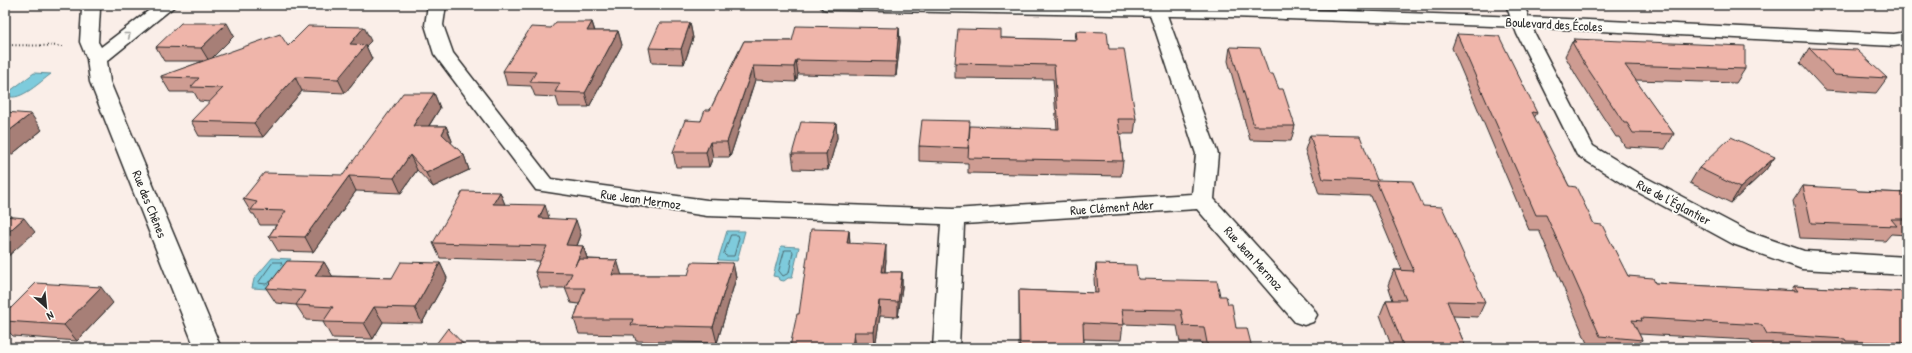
<svg xmlns="http://www.w3.org/2000/svg" width="1912" height="353" font-family="'Patrick Hand',sans-serif">
<rect width="100%" height="100%" fill="#faeee8"/>
<filter id="ink" filterUnits="userSpaceOnUse"><feTurbulence type="fractalNoise" baseFrequency=".025" numOctaves="2"/><feDisplacementMap in="SourceGraphic" scale="8" xChannelSelector="R" yChannelSelector="G"/><feConvolveMatrix kernelMatrix="1 2 1 2 8 2 1 2 1" color-interpolation-filters="sRGB"/></filter>
<g filter="url(#ink)">
<path fill="#7ecbdc" stroke="#5d8b95" d="M34,73L51,74C41,81 20,102 8,96L9,95L6,94Z
M727,231H745L737,261L718,260Z
M781,246L799,247L792,278H788L784,281L779,280L778,277L773,276Z
M272,258L291,259L268,289L252,288L254,279Z"/>
<g fill="none" stroke-linecap="round" stroke-linejoin="round">
<path stroke="#4c6b72" stroke-width="1" d="M731,235H738L739,238L734,256H726L724,254Z
M785,250H792L793,252L789,273L783,276L779,271Z
M271,281L266,284L258,283L273,262H281L282,265"/>
<g stroke="#2b2b2b" stroke-width="3">
<path id="street" d="M85,5H103L100,9L98,42L101,47L156,5H176L107,61L110,82L221,348H195L90,82L87,59L80,42L82,9Z
M428,5H446L443,25L453,53L551,179L707,200L953,209L1192,194L1196,154L1149,11L1152,7L1158,6L1164,7L1218,154L1214,199L1313,308L1317,315L1313,322L1304,325L1295,322L1197,209L964,224L959,348H933L941,224L707,216L536,190L434,54L425,25Z
M1274,5H1292L1295,14L1292,18L1286,19L1280,18Z
M1506,5H1524L1535,34L1593,146L1639,174L1749,232L1804,251L1907,257V275L1802,269L1794,266L1733,244L1623,184L1577,155L1517,34Z"/>
</g>
<g stroke="#2b2b2b" stroke-width="3">
<path id="secondary" d="M820,5L1231,7L1522,17L1894,34L1907,32V44L1894,46L1522,27L1231,17L829,10L823,9Z"/>
</g>
<path stroke="#2b2b2b" stroke-width="2" stroke-dasharray="1 2.5" stroke-linecap="butt" d="M5,45L64,46"/>
<use href="#street" fill="#fdfcf7" fill-rule="evenodd"/>
<use href="#secondary" fill="#fdfcf7" fill-rule="evenodd"/>
</g>
<path fill="#ce9c92" stroke="#2b2b2b" d="M592,22L595,31H618L622,45L589,107H559L556,97L535,96L531,86L507,85L503,71L551,28Z
M690,23L693,38L684,64L652,63L649,48Z
M899,28L900,42L896,76L798,74L796,82L755,80L730,157H713L709,167H676L673,152L710,110L744,41H792Z
M1076,31L1109,49L1136,119L1134,134H1120L1123,161L1121,176L968,173V163L919,161V146L1057,129L1053,79L955,78V63L1001,38L1075,40Z
M1457,34L1537,113L1534,118L1569,186L1628,276L1655,283L1791,291L1794,286L1907,292V348H1755L1750,340L1639,334L1642,340L1636,348H1589L1539,230H1529L1452,48Z
M234,36L212,58L288,46L371,41L366,46L372,59L345,93L302,91L263,137L199,136L191,121L210,102L199,101L194,92H170L161,77L203,61H164L156,47Z
M1574,39L1745,69L1736,83L1635,80L1674,134L1665,149L1625,147L1619,137H1616L1577,77L1565,56L1572,42H1573Z
M1230,47L1279,89L1295,126L1291,141L1250,140L1228,61Z
M1809,48L1887,78L1876,93L1825,90L1800,63Z
M434,93L440,108L429,126H446L452,141L451,143L464,155L469,170L433,187L417,170L401,193L356,191L313,252L278,251L269,236L276,225H260L254,214H252L243,199L343,175Z
M5,112L42,130L11,155L5,154Z
M836,123L837,138L828,170L794,169L792,154Z
M1310,135L1377,180L1423,206L1485,302L1478,317L1453,316L1466,348H1392L1380,315L1386,300H1393L1388,285L1394,270H1402L1371,196L1319,194L1305,150Z
M1775,157L1765,171L1731,203L1690,183L1699,168Z
M1803,186L1858,191L1907,193V235L1891,234L1885,241L1800,238L1793,201Z
M500,192L505,205L549,219L581,235L577,246H583L588,259L617,260L621,275H688L733,263L736,278L717,343L636,341L634,335L579,334L574,319L579,304L571,303L565,288H541L535,272L540,261L440,258L433,243Z
M849,230L850,243L886,260L885,272H902V287L898,317L880,316L875,347H856V348H790V347L799,314Z
M324,262L332,276L392,278L440,263L447,278L422,323L383,322L373,339L332,338L323,322L324,321L306,320L296,305L276,303L266,288Z
M1096,264L1138,279L1220,296L1228,304L1236,328L1252,348H1202L1201,342H1180L1177,326L1123,324L1121,340L1084,339V348H1019V290L1095,293L1094,279Z
M113,303L77,341L13,336L5,328V314Z"/>
<path fill="#a77f77" stroke="#2b2b2b" d="M592,22L596,36L587,31Z
M227,23L234,36L209,61L201,48Z
M690,23L693,38L684,64L681,49Z
M364,27L371,41L366,46L372,59L345,93L338,79L350,44Z
M899,28L900,42L896,76V62Z
M618,31L622,45L589,107L585,93Z
M796,60L798,74L796,82L794,67Z
M753,66L755,80L730,157L727,142Z
M295,77L302,91L263,137L254,123Z
M434,93L440,108L419,141L413,126Z
M31,114L42,130L11,155L5,148V134Z
M836,123L837,138L828,170L826,154Z
M446,126L452,141L448,149L442,134Z
M710,142L713,157L709,167L706,152Z
M410,155L417,170L401,193L394,178Z
M464,155L469,170L433,187L426,173Z
M1775,157L1765,171L1731,203L1740,188Z
M349,176L356,191L313,252L305,237Z
M500,192L506,207L493,204Z
M545,205L550,221L539,218Z
M24,218L35,232L5,259V235Z
M576,220L581,235L571,261L566,245Z
M849,230L850,245L847,243Z
M886,245V260L883,287L882,272Z
M583,246L588,261L575,266Z
M617,260L622,276L612,275Z
M324,262L333,277L315,276Z
M440,263L447,278L422,323L415,308Z
M733,263L736,278L717,343L713,327Z
M5,266L7,283H5Z
M902,272V287L898,317V302Z
M101,287L113,303L77,341L64,325Z
M879,301L880,316L875,347L874,332Z
M374,307L383,322L373,339L364,323Z
M854,332L856,348H852Z"/>
<path fill="#efb5aa" stroke="#2b2b2b" d="M556,22H592L587,31H618L585,93L555,92L560,83L530,82L536,72L503,71L531,27L551,28Z
M181,23H227L201,48L156,47Z
M660,23H690L681,49L649,48Z
M308,26L364,27L350,44L366,45L338,79L295,77L254,123L191,121L223,88L191,87L199,78L161,77V76L280,34L288,46Z
M796,26L899,28L896,62L796,60L794,67L753,66L727,142H710L706,152H673L685,120L701,121L705,110H710L744,41H792Z
M958,29L1001,30V38L1077,40L1076,31L1107,32L1109,49H1124L1136,119H1118L1123,161L968,158L970,126L1059,129L1054,65L955,63Z
M1457,34L1499,36L1537,113L1532,112L1569,186L1576,187L1594,224L1602,225L1628,276L1653,278L1655,283L1798,291L1794,286L1907,292V343L1846,341L1845,339L1767,334L1762,325L1641,318L1642,321L1632,320L1642,340L1600,336L1546,215H1536Z
M1574,39L1745,46V69L1625,65L1674,134L1633,133L1627,123H1624L1584,63L1572,42H1577Z
M1230,47L1260,48L1269,74H1273L1279,89H1283L1295,126H1254Z
M1809,48L1857,50L1887,78L1835,75Z
M403,93H434L413,126H446L442,134L464,155L426,173L410,155L394,178L349,176L305,237L269,236L286,211L251,210L257,202L243,199L264,173L343,175Z
M5,112L31,114L5,134Z
M922,120L970,121L968,148L919,146Z
M801,122L836,123L826,154H792Z
M1310,135L1360,136L1377,180L1412,181L1423,206L1442,207L1485,302L1447,301L1466,348H1404L1386,300H1406L1394,270L1414,271L1376,181L1323,179Z
M1731,137L1775,157L1740,188L1699,168Z
M1803,186L1856,189L1858,191L1907,193V219H1891L1897,226L1811,223Z
M463,191L500,192L493,204L545,205L539,218L576,220L566,245L583,246L575,266L578,259L617,260L612,275H688L692,262L733,263L713,327L631,325L633,319H574L585,288H565L572,273L535,272L547,246L433,243Z
M5,216L24,218L5,235Z
M811,229L849,230L847,243L886,245L882,272H902L898,302L879,301L874,332H854L852,348H810V347H790L797,314H799Z
M287,261L324,262L315,276L392,278L401,262L440,263L415,308L374,307L364,323L323,322L333,307L296,305L305,291L266,288Z
M1096,264L1136,265L1138,279L1217,281L1220,296H1226L1228,304H1232L1236,328H1247L1252,348H1208L1204,327L1184,326L1181,310L1122,309L1124,325L1083,323L1084,348H1020L1019,290L1098,293Z
M36,283L101,287L64,325L5,321V314Z
M448,328L467,348H433Z"/>
<defs><path id="oneway-chevron" d="M-2-3.5L2.5 0L-2 3.5" fill="none" stroke-width="1.6" stroke-linecap="round" stroke-linejoin="round"/></defs>
<use stroke="#9e9e9b" href="#oneway-chevron" transform="translate(128 35) rotate(-38)"/>
</g>
<g text-anchor="middle" dominant-baseline="central" stroke-width="3.5" stroke-linejoin="round" paint-order="stroke">
<g font-size="13" fill="#2b2b2b" stroke="#fdfcf7">
<text transform="translate(1554 24) rotate(3)">Boulevard des Écoles</text>
<text transform="translate(641 199) rotate(8)">Rue Jean Mermoz</text>
<text transform="translate(1674 202) rotate(28)">Rue de l'Églantier</text>
<text transform="translate(150 204) rotate(68)">Rue des Chênes</text>
<text transform="translate(1112 207) rotate(-4)">Rue Clément Ader</text>
<text transform="translate(1254 258) rotate(48)">Rue Jean Mermoz</text>
</g>
</g>
<rect width="1912" height="353" fill="none" stroke="#fdfcf7" stroke-width="20"/>
<rect x="10" y="10" width="1892" height="333" fill="none" stroke="#2b2b2b" stroke-width="1.5" filter="url(#ink)"/>
<g transform="translate(46 307) rotate(153)" stroke="#fdfcf7" stroke-width="3" paint-order="stroke">
<path d="M0-3L7 15L0 10L-7 15Z" fill="#2b2b2b"/>
<text y="-6" font-size="11" font-weight="bold" text-anchor="middle" fill="#2b2b2b">N</text>
</g>
</svg>
